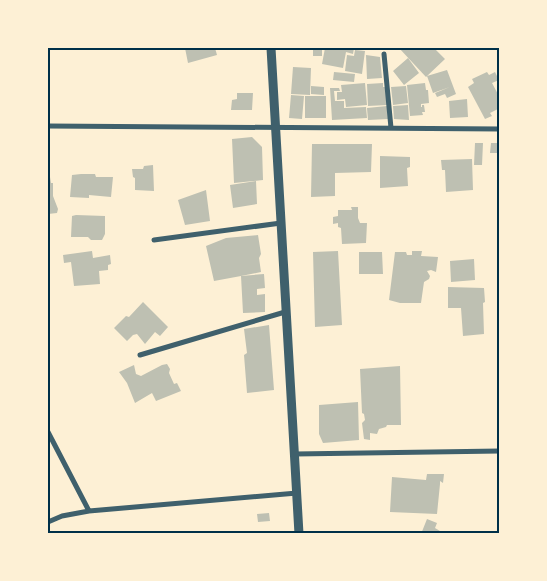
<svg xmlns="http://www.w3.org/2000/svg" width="547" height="581" font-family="'Source Sans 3',sans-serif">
<rect width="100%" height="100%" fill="#fdf0d5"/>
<path fill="#bec0b2" d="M185,48H215L217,55L188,63Z
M313,48H322V56H313Z
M325,48H354L353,54L346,52L343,68L322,64Z
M399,48H434L445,59L426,77Z
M355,50L365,51L362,74L345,71L347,55L354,56Z
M366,55L380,57L382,78L367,79Z
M408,58L419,73L404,85L393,71Z
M293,67L311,68L310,95L291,94Z
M447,70L456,94L447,98L445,94L437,97L435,93L450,87L433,93L427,76Z
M334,72L355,74L354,82L333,80Z
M487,72L489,75L495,72L499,80L492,83L500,98V108L490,113L492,116L485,119L468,87L474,83L472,79Z
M365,83L367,105L346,107L345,99L337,100V92H342L341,85Z
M383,83V87H386L387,105L368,106L367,84Z
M425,83L426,90H428L429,103L421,104V107H413H422V105H424L425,112H422L423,115L410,116L407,85Z
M311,86L324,87V95L311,94Z
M406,86L408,103L393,105L391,87Z
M330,88H339L340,91H334L335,101H344V108L366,107L367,118L332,120Z
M237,93H253L252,110H231L232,100L237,99Z
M291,95L304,96L302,119L289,118Z
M305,96H326V118H305Z
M467,99L468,117L450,118L449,101Z
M408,105L409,120L394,119L393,106Z
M387,106L388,119L368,120L367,108Z
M252,137L262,147L263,180L234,183L232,139Z
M475,143H483L482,165H474Z
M491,143H500V161L497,153H490Z
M312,144H372L371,172L335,173V196L311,197Z
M380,156L410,157V167L407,168L408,186L380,188Z
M472,159L473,190L446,192L445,170H442L441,160Z
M153,165L154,191L135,190V178L133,177L132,169H143L144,166Z
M81,174H95L96,177H113L111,197L89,195V198L70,197L72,175Z
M50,177L51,183H53V196L58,209L57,213L48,214V178Z
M256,181L257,204L233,208L230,185Z
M206,190L210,221L185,225L178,200Z
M351,207H358V218L360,223H367L366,243L342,244L341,228L338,227V223L333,224V217L338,216V210H352Z
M76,215L105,216V234L102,240H91L88,237H71L72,216Z
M258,235L261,254L259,258L261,272L241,276L264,274L265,288L257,289V295L265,294V312L243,313L241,276L214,281L206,246L226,238Z
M92,251L93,258L110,255L111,264L108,265V270L99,271L100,284L74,286L71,262L64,263L63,255Z
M338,251L342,325L315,327L313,252Z
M412,251H422L421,256L438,257L436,272L431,270L427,271L430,276L429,279L424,282L421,303H400L389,300L395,252H406L407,255H412Z
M359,252H382L383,274H359Z
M474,259L475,280L451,282L450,261Z
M448,287L484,288L485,302L483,303L484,334L463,336L461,308H448Z
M143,302L168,327L160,336L155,332L145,344L137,334L133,335L127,341L114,328L126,316L129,317Z
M269,325L274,390L247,393L244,355L247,353L244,329Z
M167,364L170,369L169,373L174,384L177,383L181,391L156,401L152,393L135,403L127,383L119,372L134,365L136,374L141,376L162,365Z
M400,366L401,425H387L386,427L379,429L377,434L370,433V440L364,439L362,423L365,420L364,414L362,413L360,369Z
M358,402L359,440L323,443L319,434V405Z
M427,474H444L443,483L440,481V484L437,514L390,512L392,477L426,480Z
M269,513L270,521L258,522L257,514Z
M427,519L437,523L435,528L440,531L439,534H421Z"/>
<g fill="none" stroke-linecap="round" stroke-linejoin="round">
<path stroke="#3f606c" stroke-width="5" d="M384,54L391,128
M48,126L500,129
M154,240L281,223
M140,355L285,312
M48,432L89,511
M295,454L500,451
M48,522L62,516L89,511L297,493"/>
<path stroke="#3f606c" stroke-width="9" d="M271,48L299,534"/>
</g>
<rect width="547" height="581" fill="none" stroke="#fdf0d5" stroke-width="98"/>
<rect x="49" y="49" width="449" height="483" fill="none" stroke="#003049" stroke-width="2"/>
</svg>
